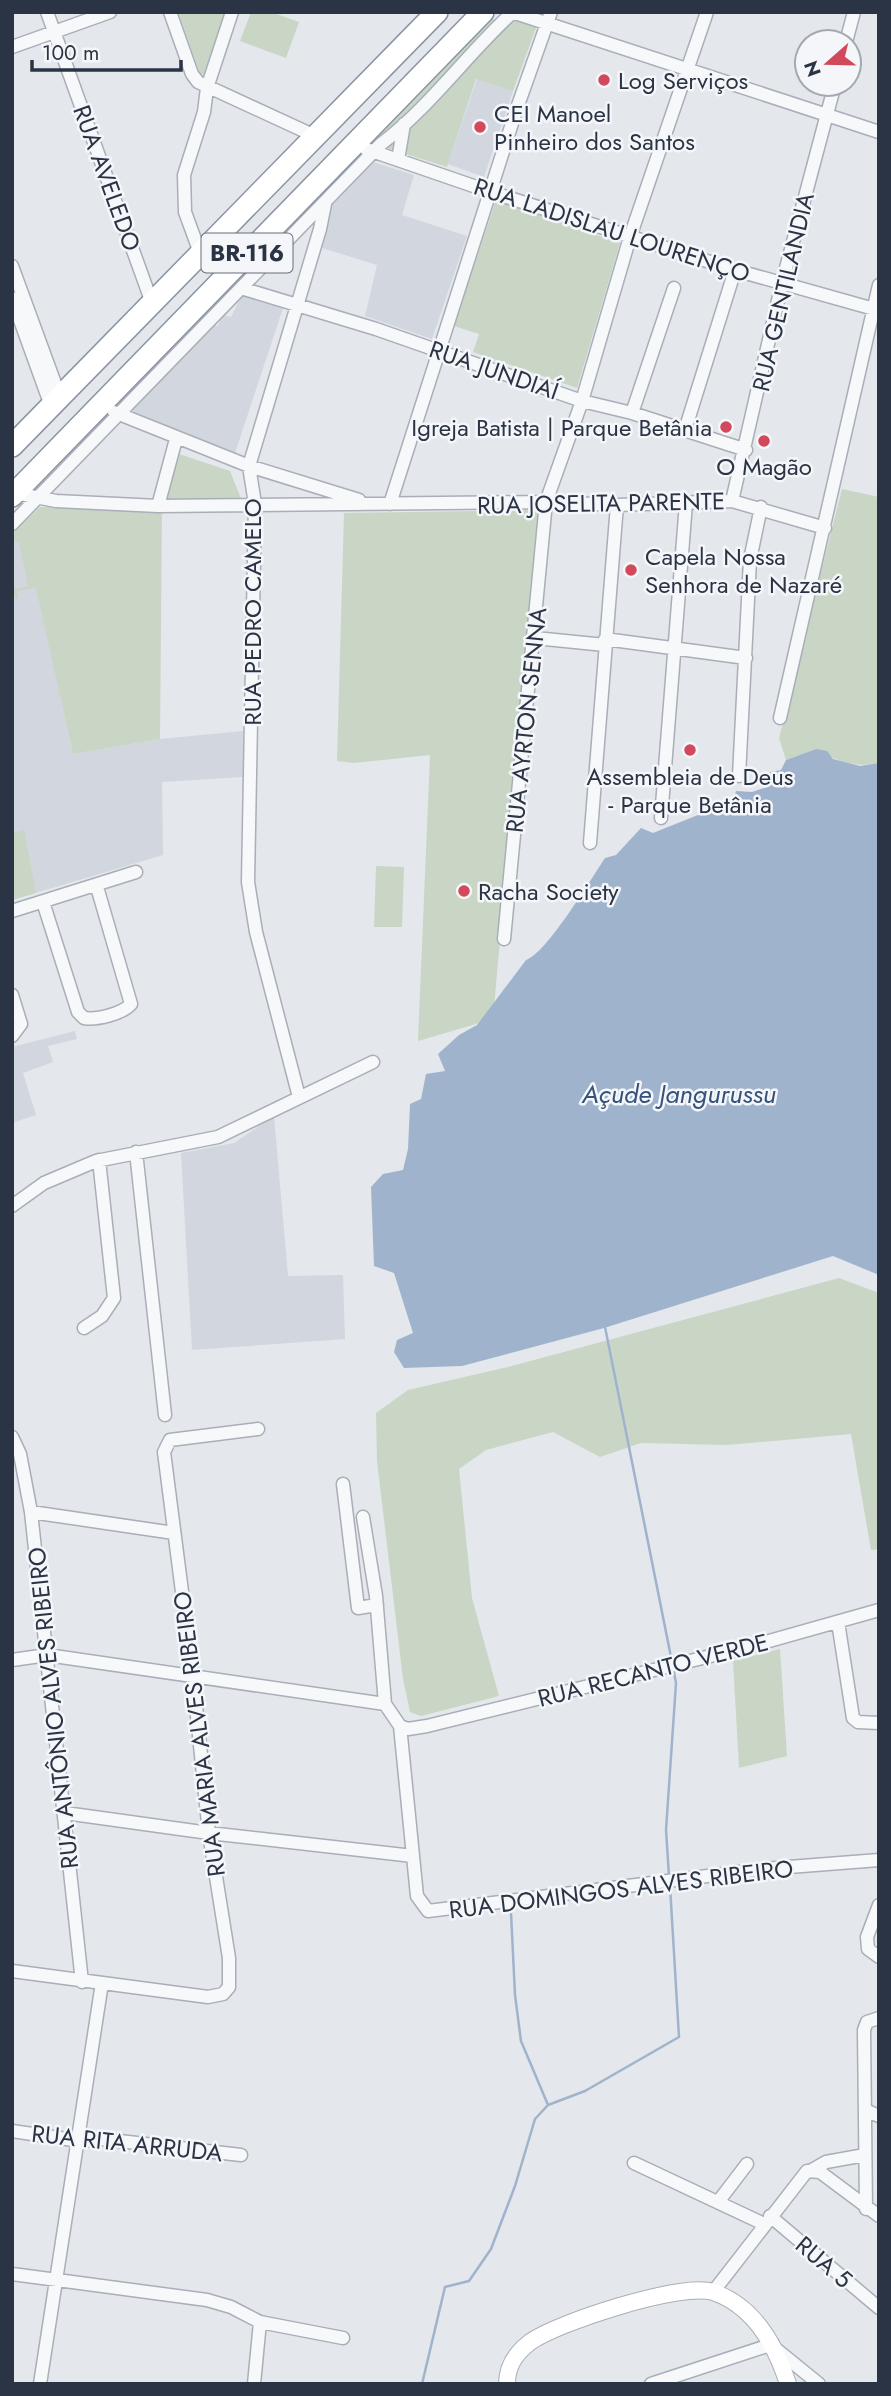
<svg xmlns="http://www.w3.org/2000/svg" width="891" height="2396" font-family="Jost,sans-serif">
<rect width="100%" height="100%" fill="#e4e7ec"/>
<path fill="#d2d6de" d="M477,79L513,91L484,177L448,164Z
M373,162L414,175L402,215L467,236L432,339L365,316L377,265L319,247L332,205Z
M242,295L283,308L235,453L140,421L128,413L213,325L218,326L222,315L231,317Z
M20,530L25,534L73,754L160,739L243,731V777L162,782L163,855L12,900V539Z
M75,1031L77,1039L48,1046L53,1062L23,1073L36,1115L12,1123V1047Z
M274,1116L288,1276L343,1275L345,1339L192,1350L181,1153L234,1143Z"/>
<path fill="#c9d6c5" d="M178,12H225L204,75L200,74Z
M251,12H271L299,22L286,58L240,41Z
M502,18L522,19L536,28L513,91L476,79L447,167L374,144L372,139L488,20Z
M496,200L620,243L577,388L473,352L479,334L454,326Z
M179,454L230,471L242,501H166V487Z
M842,489L879,497V763C855,768 836,761 816,749L786,760L779,738Z
M40,507L162,509L160,739L73,754L36,588L17,591L18,598L12,599V584L16,589L28,586L19,542L12,539V534Z
M538,510L493,1019L418,1041L430,755L354,763L337,761L344,513Z
M24,830L36,893L12,900V833Z
M376,866L404,867L402,927H374Z
M839,1278L879,1293V1549L871,1550L851,1434L727,1445L641,1443L600,1457L553,1432L486,1450L459,1469L472,1598L499,1696L421,1716L410,1712L403,1679L377,1461L376,1413L408,1390L508,1367Z
M780,1649L787,1756L739,1768L733,1661Z"/>
<path fill="#9fb4cc" d="M816,749L827,751L833,759L860,766L879,763V1275L833,1256L604,1328L462,1366L404,1368L394,1352L397,1340L413,1333L394,1273L374,1266L371,1187L383,1174L403,1170L408,1149L410,1104L421,1099L426,1074L445,1071L438,1054L459,1035L477,1025L526,960C546,954 591,879 605,858L616,855L641,828L653,833L733,801L736,791L752,792L767,787L770,772L781,770L786,760Z"/>
<g fill="none" stroke-linecap="round" stroke-linejoin="round">
<path stroke="#9fb4cc" stroke-width="2.5" d="M605,1327L671,1657
M669,1876L666,1830L676,1683L674,1673
M511,1913L515,1995L521,2041L548,2105
M422,2384L445,2287L469,2281L491,2249L515,2186L535,2119L548,2105L585,2091L679,2037L670,1886"/>
<g stroke="#a9aeb7" stroke-width="15">
<path id="street" d="M47,12L152,303
M170,12L192,74L198,82L315,136
M512,12L879,132
M846,42L854,12
M12,47L110,12
M366,149L491,192L735,270L874,309
M398,160L404,124
M200,253L185,212L184,175L204,112L207,88L232,12
M12,266L60,397
M241,288L376,329L582,401L632,413L746,450
M12,298L51,406
M114,412L249,466L359,500
M632,413L674,288
M685,430L735,270
M15,493L56,501L158,506L546,502L617,505L732,501L825,528
M732,501L782,283L835,84
M390,504L516,111L551,12
M158,506L176,439
M12,524L381,144C430,107 467,54 513,12
M535,638L605,645
M605,639L746,658
M780,718L879,285
M739,776L750,560L761,507
M661,818L686,503
M590,843L617,505
M43,902L78,1012L84,1018C97,1020 122,1014 131,1004L97,887
M12,911L136,872
M504,939L546,502L582,401L630,237L707,12
M12,995L21,1024L12,1036
M299,1097L256,932L248,882L255,504L249,466L320,229L325,204
M136,1152L165,1415
M12,1206L44,1183L96,1161L218,1137L373,1062
M84,1328L102,1316L114,1298L99,1160
M12,1437L20,1454L31,1512L82,1982
M343,1484L358,1608L377,1605
M31,1512L174,1533
M363,1517L376,1596L385,1704
M838,1622L853,1718L858,1722L879,1723
M12,1660L47,1655L385,1704
M385,1704L400,1726L408,1729L427,1726L755,1645L879,1610
M400,1726L417,1896L428,1911L763,1869L879,1860
M65,1813L209,1833L413,1856
M879,1905L867,1937L868,1949L879,1957
M12,1971L208,1997L223,1994L229,1987V1958L209,1833L193,1677L164,1452L170,1440L258,1429
M865,2110L879,2116
M12,2131L80,2141L102,2139L241,2155
M634,2163L764,2224
M812,2170L826,2162L865,2155
M718,2202L747,2164
M866,2209L864,2030L867,2022L879,2018
M770,2216L879,2308
M12,2274L207,2300L231,2307L260,2322L343,2338
M713,2292L807,2171L820,2172L879,2216
M776,2349L819,2384
M40,2384L102,1983
M254,2384L260,2322
M651,2384L773,2344"/>
</g>
<g stroke="#a9aeb7" stroke-width="18">
<path id="secondary" d="M507,2384C507,2366 515,2354 529,2343C555,2323 682,2282 713,2292C754,2306 776,2346 788,2384"/>
</g>
<g stroke="#8b94a3" stroke-width="24">
<path id="highway" d="M12,446L437,12
M12,496L483,12"/>
</g>
<use href="#street" stroke="#f7f8fa" stroke-width="12"/>
<use href="#secondary" stroke="#fff" stroke-width="16"/>
<use href="#highway" stroke="#fff" stroke-width="21"/>
</g>
<g fill="#d1495b" stroke="#f4f6f9" stroke-width="2.5">
<circle cx="604" cy="80" r="7"/>
<circle cx="480" cy="127" r="7"/>
<circle cx="726" cy="427" r="7"/>
<circle cx="764" cy="441" r="7"/>
<circle cx="631" cy="570" r="7"/>
<circle cx="690" cy="750" r="7"/>
<circle cx="464" cy="891" r="7"/>
</g>
<g text-anchor="middle" dominant-baseline="central" stroke-width="5" stroke-linejoin="round" paint-order="stroke">
<rect fill="#f4f6f9" stroke="#676e7b" stroke-width="2" x="201.5" y="233.5" width="91" height="39" rx="5"/>
<g font-size="23" font-weight="bold" fill="#2b3445">
<text x="247" y="253">BR-116</text>
</g>
<g font-size="24" fill="#2b3445" stroke="#f4f6f9" text-anchor="start">
<text x="618" y="80">Log Serviços</text>
<text x="494" y="113">CEI Manoel<tspan x="494" dy="28">Pinheiro dos Santos</tspan></text>
<text x="712" y="427" text-anchor="end">Igreja Batista | Parque Betânia</text>
<text x="764" y="466" text-anchor="middle">O Magão</text>
<text x="645" y="556">Capela Nossa<tspan x="645" dy="28">Senhora de Nazaré</tspan></text>
<text x="690" y="776" text-anchor="middle">Assembleia de Deus<tspan x="690" dy="28">- Parque Betânia</tspan></text>
<text x="478" y="891">Racha Society</text>
</g>
<g font-size="24" fill="#2b3445" stroke="#f4f6f9">
<text transform="translate(107 178) rotate(70)">RUA AVELEDO</text>
<text transform="translate(612 230) rotate(18)">RUA LADISLAU LOURENÇO</text>
<text transform="translate(783 292) rotate(-77)">RUA GENTILANDIA</text>
<text transform="translate(494 370) rotate(19)">RUA JUNDIAÍ</text>
<text transform="translate(601 503) rotate(-1)">RUA JOSELITA PARENTE</text>
<text transform="translate(252 612) rotate(-90)">RUA PEDRO CAMELO</text>
<text transform="translate(526 720) rotate(-84)">RUA AYRTON SENNA</text>
<text transform="translate(653 1670) rotate(-14)">RUA RECANTO VERDE</text>
<text transform="translate(53 1708) rotate(-96)">RUA ANTÔNIO ALVES RIBEIRO</text>
<text transform="translate(199 1734) rotate(-97)">RUA MARIA ALVES RIBEIRO</text>
<text transform="translate(621 1889) rotate(-7)">RUA DOMINGOS ALVES RIBEIRO</text>
<text transform="translate(127 2143) rotate(6)">RUA RITA ARRUDA</text>
<text transform="translate(824 2262) rotate(40)">RUA 5</text>
</g>
<g font-size="26" font-style="italic" fill="#34527a" stroke="#f4f6f9">
<text x="679" y="1094">Açude Jangurussu</text>
</g>
</g>
<rect width="891" height="2396" fill="none" stroke="#2b3445" stroke-width="28"/>
<g transform="translate(828 63) rotate(250)"><circle r="33" fill="#f4f6f9" stroke="#a4a8b1" stroke-width="2"/>
<path d="M0-5L12 26L0 18L-12 26Z" fill="#d1495b"/>
<text y="-10" font-size="19" font-weight="bold" text-anchor="middle" fill="#2b3445">N</text>
</g>
<path d="M32 60v10h149v-10" fill="none" stroke="#2b3445" stroke-width="3.5"/>
<text x="42" y="60" font-size="21" fill="#2b3445" stroke="#f4f6f9" stroke-width="5" paint-order="stroke">100 m</text>
</svg>
